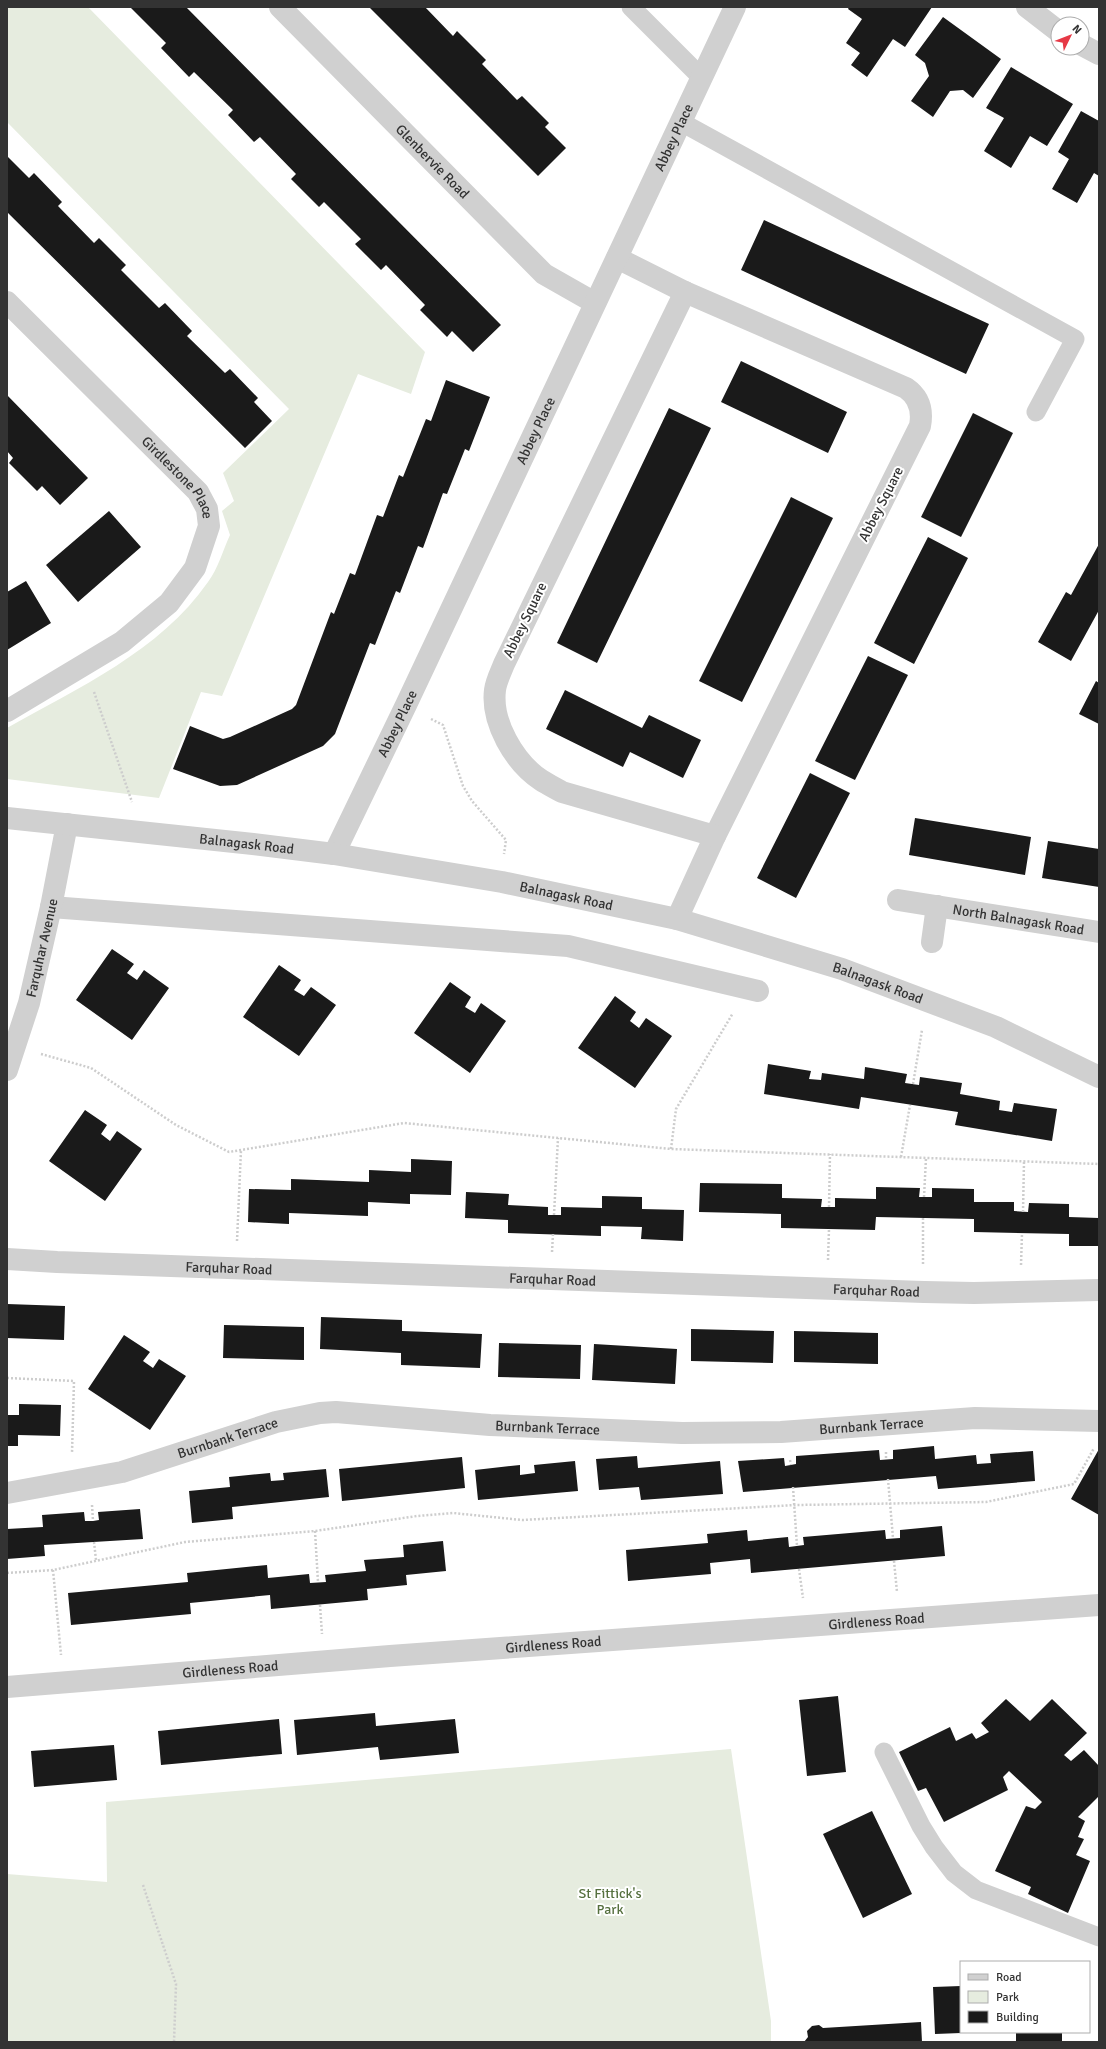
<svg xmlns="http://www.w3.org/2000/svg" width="1106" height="2049" font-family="Signika,sans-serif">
<rect width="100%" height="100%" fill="#fff"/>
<path fill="#e6ecdf" d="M7,7H88L425,352L411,394L358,374L222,696L201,692L159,798L7,779V728C78,688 160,651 208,582C218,569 223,550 230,535L222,511L234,501L223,473L289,409L7,122Z
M731,1749L771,2021V2042H7V1874L107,1882L106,1802Z"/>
<path fill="#1a1a1a" d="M130,7H186L501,325L473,352L452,331L447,337L420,310L425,305L386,265L381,270L355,244L361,239L324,202L319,207L291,179L296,174L260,137L254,142L228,115L233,110L194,72L189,77L161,48L166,43Z
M369,7H425L453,36L457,31L486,60L482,64L517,100L522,96L549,123L545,127L566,148L538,176Z
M849,7H932L905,47L893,39L867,77L851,65L860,53L846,43L862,19L848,9Z
M943,17L1001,59L973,98L963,90L950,91L933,117L911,101L929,76L925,63L915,55Z
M1011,67L1073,104L1047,146L1030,136L1011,168L984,151L1004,118L986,108Z
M1081,111L1099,121V176L1094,173L1077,203L1052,189L1069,159L1058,152Z
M7,156L29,178L34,173L62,202L58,206L94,243L99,238L126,265L121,270L159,308L165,303L192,331L187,336L225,373L230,369L258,398L254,402L272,421L245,448L7,212Z
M764,220L989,324L966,374L741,270Z
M741,361L847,412L828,453L721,402Z
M446,380L490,397L469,451L465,449L447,494L443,493L423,548L418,546L400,593L396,591L375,645L370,643L335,734L323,746L237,785L220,786L173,769L190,726L223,739L230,737L292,709L296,705L331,612L334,614L350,573L355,575L377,515L383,517L399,475L403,477L426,419L431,421Z
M7,395L88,478L60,505L42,486L37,491L9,463L13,458L7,451Z
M669,408L711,428L597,663L557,643Z
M973,413L1013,433L961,537L921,517Z
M791,497L833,518L742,702L699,681Z
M109,511L141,547L78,602L46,565Z
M928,537L968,558L914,664L874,643Z
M1099,544V610L1071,661L1038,642L1066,592L1071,595Z
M26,581L51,623L7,650V592Z
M868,656L908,675L855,780L815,761Z
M1096,681L1099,683V724L1079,714Z
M565,690L642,728L649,715L701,740L683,778L630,752L623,767L546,729Z
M810,773L850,793L796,898L757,878Z
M915,818L1031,837L1025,875L909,855Z
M1048,841L1099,849V887L1042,878Z
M112,949L134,964L127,973L137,980L144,970L169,988L132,1040L76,1000Z
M279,965L301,980L294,990L304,996L311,987L336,1005L299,1056L243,1017Z
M450,982L471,997L465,1007L475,1013L481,1003L506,1021L470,1073L414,1033Z
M615,996L636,1012L630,1021L639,1028L646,1018L672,1036L635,1088L578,1048Z
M768,1064L811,1071L809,1079L821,1080L822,1073L864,1079L865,1067L907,1074L905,1083L919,1085L920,1077L962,1083L960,1094L1000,1101L999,1110L1012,1112L1014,1103L1057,1109L1052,1141L955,1125L958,1112L861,1097L859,1109L764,1094Z
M85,1110L107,1125L101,1134L110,1141L117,1131L142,1149L105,1201L49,1161Z
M411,1159L452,1161L451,1195L410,1194V1204L368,1202V1216L289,1213V1224L248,1222L249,1189L291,1190V1179L369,1182V1170L411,1172Z
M700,1183L782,1184V1198L822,1199L821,1207H835V1198L876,1199V1187L920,1188L919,1197H932V1188L974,1189V1202H1014V1211L1028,1212L1029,1203L1069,1204V1217L1099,1218V1246H1069V1234L974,1232V1219L876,1217L875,1230L781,1228V1214L699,1212Z
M466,1192L509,1194L508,1205L548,1207V1215H561V1207L602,1208V1196L642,1197V1209L684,1210L683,1241L641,1239L642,1227L601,1226V1236L508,1233V1220L465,1218Z
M7,1304L65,1306L64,1340L7,1338Z
M321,1317L402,1320V1331L482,1334L480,1368L401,1365V1353L320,1349Z
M224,1325L304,1327V1360L223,1358Z
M691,1329L774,1331L773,1363L691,1361Z
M794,1331L878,1333V1364L794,1362Z
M124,1335L150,1352L143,1361L153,1368L159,1359L186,1376L150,1430L88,1389Z
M499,1343L581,1345L580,1379L498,1377Z
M594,1344L677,1349L675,1384L592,1380Z
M19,1404L61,1405L60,1436L18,1435V1446H7V1415H19Z
M934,1446L935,1459L976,1455L977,1464L991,1463L990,1454L1033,1451L1035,1481L938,1489L936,1476L743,1492L738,1461L784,1458L785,1466L796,1464V1456L879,1450L880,1460L893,1459V1450Z
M1099,1449V1515L1071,1499Z
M637,1456L638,1468L720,1461L723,1494L641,1500L639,1487L599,1490L596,1459Z
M462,1457L465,1488L342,1501L339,1469Z
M575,1461L578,1491L478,1500L475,1470L520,1465V1475L535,1473L534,1465Z
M326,1469L329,1497L232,1507L233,1519L192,1523L189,1491L230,1487L229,1477L270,1473L271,1481L284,1480L283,1473Z
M140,1509L143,1539L44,1545L45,1556L7,1559V1529L43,1527L42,1515L84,1512L85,1521H93L99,1520L98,1512Z
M942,1526L945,1556L751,1573L750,1559L710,1563L711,1574L628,1581L626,1550L708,1543L707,1534L747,1530L748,1541L788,1537L789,1547L804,1545L803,1537L885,1530L886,1539L900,1538V1530Z
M443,1541L446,1571L406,1575L407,1585L367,1589L368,1600L271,1609L270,1595L190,1603L191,1614L71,1625L68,1593L188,1582L187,1573L267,1565L268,1578L309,1574L310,1583L326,1582L325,1575L366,1571L364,1560L404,1557L403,1545Z
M838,1696L846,1772L807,1776L799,1700Z
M1006,1699L1030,1721L1052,1699L1087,1733L1064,1755L1071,1761L1084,1750L1099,1766V1796L1078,1817L1085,1821L1078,1837L1084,1839L1076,1855L1090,1861L1068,1913L1028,1894L1031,1887L995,1871L1026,1806L1035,1809L1042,1802L1009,1771L1003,1777L1008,1790L944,1822L926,1788L918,1791L899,1752L950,1727L956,1741L972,1733L976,1739L989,1732L981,1723Z
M375,1713L376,1726L455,1719L459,1753L380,1760L378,1747L297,1755L294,1720Z
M279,1719L282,1754L161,1765L158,1731Z
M114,1745L117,1780L34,1787L31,1751Z
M872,1811L912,1894L863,1918L823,1834Z
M961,1986V2033L935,2034L933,1987Z
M921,2022L922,2042H804L808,2037L807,2031L812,2026L819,2025L823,2028Z
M1016,2032H1062V2042H1016Z"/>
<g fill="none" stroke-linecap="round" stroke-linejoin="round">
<path stroke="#cdcdcd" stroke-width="2.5" stroke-dasharray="2 2" stroke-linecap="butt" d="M94,692L132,802
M431,719L443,725L463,786L472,801L506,840L504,854
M41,1054L91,1068L176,1125L229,1152L404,1123L671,1149L1099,1164
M913,1084L922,1030
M671,1149L676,1109L733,1013
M901,1157L910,1105
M924,1197L926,1158
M829,1207L830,1154
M1023,1212L1024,1162
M554,1215L558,1138
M923,1218V1265
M237,1241L241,1150
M552,1252L553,1234
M828,1260L829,1229
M1021,1265L1022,1233
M7,1378L74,1381L72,1453
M886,1452V1459
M790,1460L791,1465
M888,1479L893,1538
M793,1487L797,1546
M92,1505L93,1521
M315,1531L318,1582
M94,1542L96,1560
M894,1561L897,1592
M799,1569L803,1598
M53,1570L61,1655
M7,1573L53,1570L185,1542L315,1531L417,1516L453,1513L522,1520L796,1505L986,1502L1074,1484L1094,1448
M320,1605L322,1634
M143,1885L176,1984L174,2042"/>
<path stroke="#d0d0d0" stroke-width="19" d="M631,7L701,77
M681,122L1075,339L1036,412
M884,1752L921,1826L934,1847L954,1873L976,1890L1099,1937"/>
<g stroke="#d0d0d0" stroke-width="22">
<path id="s1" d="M280,7L544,274L595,303"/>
<path d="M617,258L685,292L906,388C919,397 923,410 920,426L715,836L677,919"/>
<path d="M685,292L504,664C501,672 496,681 495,690C491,722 514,762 541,780C547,784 555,788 562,792L715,836"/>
<path id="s2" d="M7,302L198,492L207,509L209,526L195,568L169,603L122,642L7,711"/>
<path id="s3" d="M334,854L406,705L735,7"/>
<path id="s4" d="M898,900L1099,932"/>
<path d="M51,907L568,946L758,991"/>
<path d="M932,942L937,906"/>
<path id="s5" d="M7,1070L29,1003L51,907L67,824"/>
<path id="s6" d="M7,1259L57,1262L924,1292L974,1293L1099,1290"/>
<path id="s7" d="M7,1493L122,1472L276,1422L320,1413L336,1412L490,1425L682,1433L781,1432L975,1418L1099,1421"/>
</g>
<g stroke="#d0d0d0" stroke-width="22">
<path d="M1027,7L1058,31"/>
<path d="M1082,45L1099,54"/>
<path id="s8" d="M7,818L253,844L334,854L502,882L677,919L842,969L996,1027L1099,1077"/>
<path id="s9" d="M7,1687L390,1656L1099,1605"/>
</g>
</g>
<g text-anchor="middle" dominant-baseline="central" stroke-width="4" stroke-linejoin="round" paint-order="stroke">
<g font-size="14" fill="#333" stroke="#fff">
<text stroke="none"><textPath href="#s3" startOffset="793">Abbey Place</textPath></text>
<text stroke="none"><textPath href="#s1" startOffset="217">Glenbervie Road</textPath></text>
<text stroke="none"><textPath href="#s3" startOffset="469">Abbey Place</textPath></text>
<text stroke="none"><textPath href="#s2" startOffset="246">Girdlestone Place</textPath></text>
<text transform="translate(881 504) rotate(-63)">Abbey Square</text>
<text transform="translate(525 620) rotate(-64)">Abbey Square</text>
<text stroke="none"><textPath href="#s3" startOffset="145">Abbey Place</textPath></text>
<text stroke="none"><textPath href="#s8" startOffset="241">Balnagask Road</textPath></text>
<text stroke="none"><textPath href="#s8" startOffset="565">Balnagask Road</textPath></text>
<text stroke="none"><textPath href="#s4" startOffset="122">North Balnagask Road</textPath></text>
<text stroke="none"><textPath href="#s5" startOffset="127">Farquhar Avenue</textPath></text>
<text stroke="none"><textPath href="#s8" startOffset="889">Balnagask Road</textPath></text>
<text stroke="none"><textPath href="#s6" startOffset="222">Farquhar Road</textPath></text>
<text stroke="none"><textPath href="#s6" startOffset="546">Farquhar Road</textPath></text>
<text stroke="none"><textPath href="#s6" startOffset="870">Farquhar Road</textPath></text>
<text stroke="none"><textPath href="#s7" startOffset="876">Burnbank Terrace</textPath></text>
<text stroke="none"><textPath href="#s7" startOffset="552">Burnbank Terrace</textPath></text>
<text stroke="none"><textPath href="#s7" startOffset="228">Burnbank Terrace</textPath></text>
<text stroke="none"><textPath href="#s9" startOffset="872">Girdleness Road</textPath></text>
<text stroke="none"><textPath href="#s9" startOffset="548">Girdleness Road</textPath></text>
<text stroke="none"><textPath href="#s9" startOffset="224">Girdleness Road</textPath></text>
</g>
<g font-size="14" fill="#56703f" stroke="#fff">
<text x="610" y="1893">St Fittick's<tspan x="610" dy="16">Park</tspan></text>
</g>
</g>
<rect width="1106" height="2049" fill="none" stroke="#333333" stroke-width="16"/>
<rect x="960" y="1961" width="130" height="72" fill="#ffffff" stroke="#adadad"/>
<rect x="968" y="1974" width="20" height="6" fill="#d0d0d0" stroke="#adadad"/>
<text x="996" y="1981" font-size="12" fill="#333333">Road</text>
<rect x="968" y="1991" width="20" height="12" fill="#e6ecdf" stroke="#adadad"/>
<text x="996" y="2001" font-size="12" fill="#333333">Park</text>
<rect x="968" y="2011" width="20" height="12" fill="#1a1a1a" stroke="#adadad"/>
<text x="996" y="2021" font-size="12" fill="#333333">Building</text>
<g transform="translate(1070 36) rotate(47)"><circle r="19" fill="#ffffff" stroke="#adadad"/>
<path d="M0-3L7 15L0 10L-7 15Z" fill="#e63946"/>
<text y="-6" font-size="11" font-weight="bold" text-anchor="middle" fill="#333333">N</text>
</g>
</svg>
